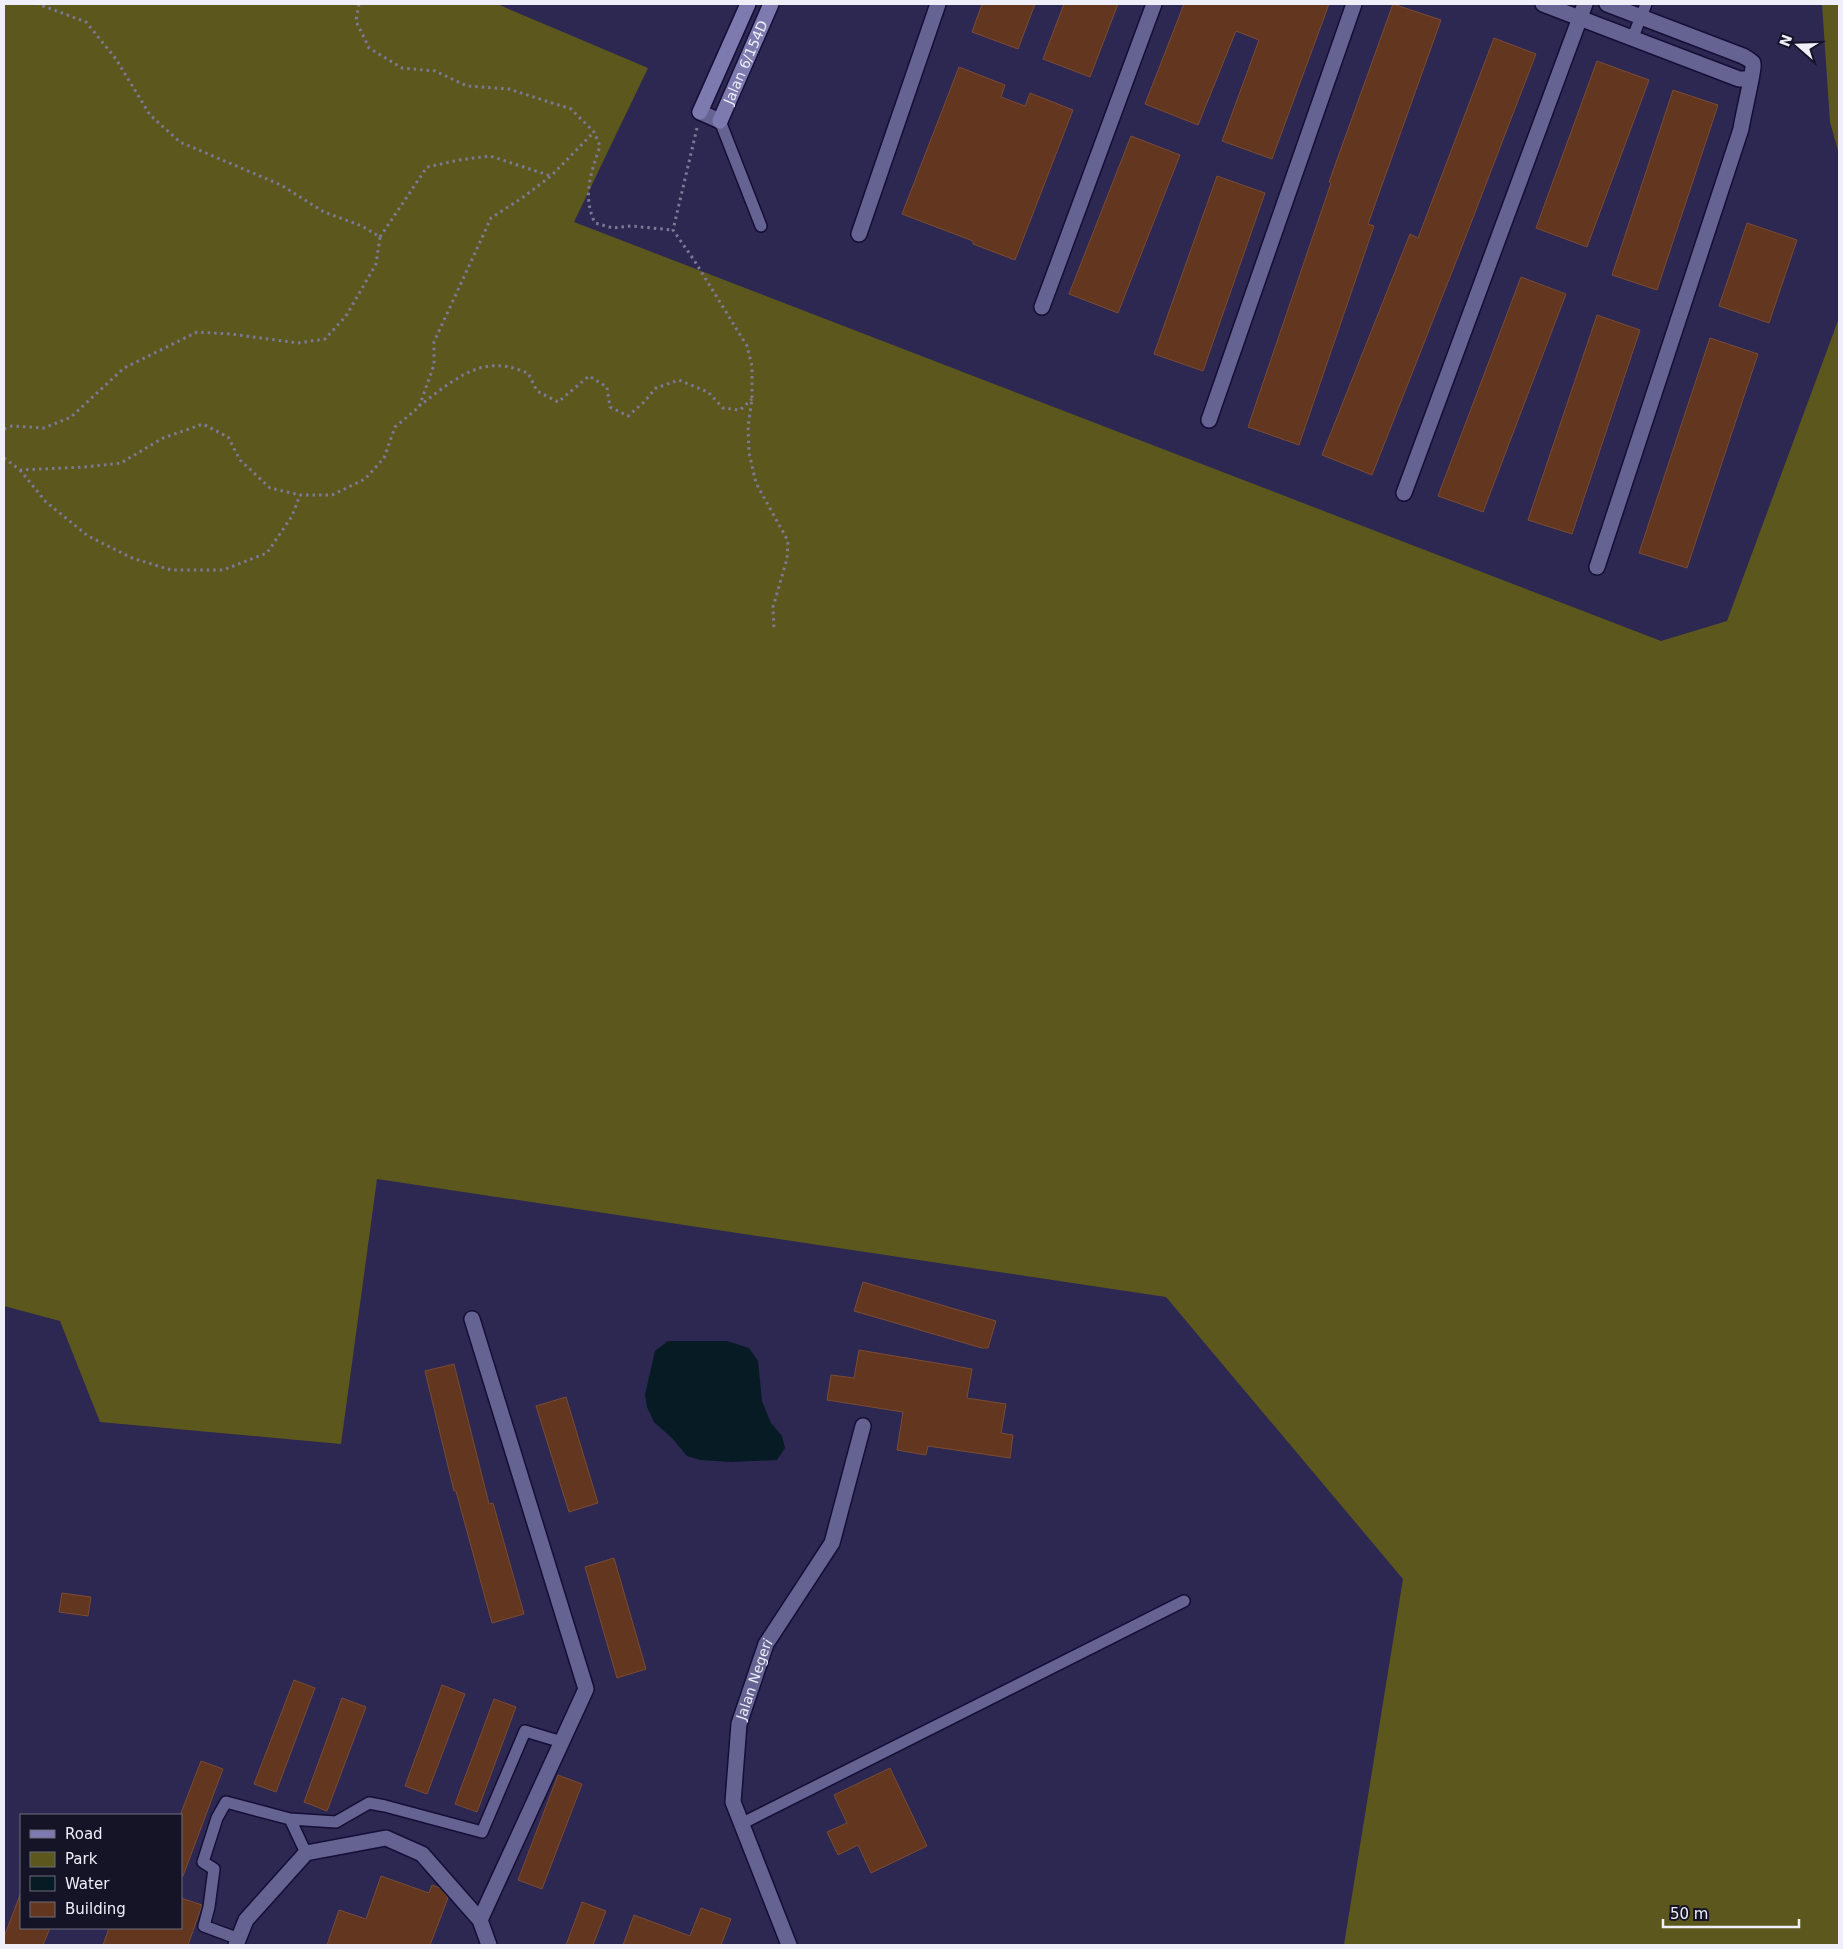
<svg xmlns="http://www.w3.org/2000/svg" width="1843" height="1949" font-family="'DejaVu Sans',sans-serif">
<rect width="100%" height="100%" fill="#2c2851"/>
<path fill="#5c581d" d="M4,4H497L648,68L574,222L1661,641L1727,621L1839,318V1945H1344L1403,1579L1166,1297L377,1179L341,1444L100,1422L60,1321L4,1306Z
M1822,4H1839V154L1830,122Z"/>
<path fill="#061b23" d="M668,1341H727L749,1348L758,1361L762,1401L771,1423L782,1436L785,1448L777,1460L731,1462L700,1460L687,1456L672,1438L654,1422L647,1407L645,1395L655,1351Z"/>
<path fill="#63361f" stroke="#7a4b34" d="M982,4H1035L1018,49L972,32Z
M1064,4H1118L1090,77L1043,59Z
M1184,4H1329L1272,159L1222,141L1259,40L1236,31L1198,125L1145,104Z
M1393,4L1441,20L1368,224L1374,226L1299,445L1248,427L1331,183L1329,182Z
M1494,38L1536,54L1459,254L1372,475L1322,455L1410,234L1418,238Z
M1597,61L1649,80L1587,247L1536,228Z
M959,67L1005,85L1001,97L1025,106L1030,93L1073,110L1015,260L973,244V241L902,214Z
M1673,90L1718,105L1657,290L1612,275Z
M1131,136L1180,155L1118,313L1069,294Z
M1217,176L1265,193L1203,371L1154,354Z
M1747,223L1797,240L1769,323L1719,306Z
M1521,277L1566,294L1483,512L1438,496Z
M1597,315L1640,330L1572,534L1528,520Z
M1710,338L1758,354L1687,568L1639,553Z
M863,1282L996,1321L988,1348H982L854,1311Z
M859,1350L972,1369L967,1398L1006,1404L1001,1433L1013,1435L1010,1458L928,1446L926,1455L897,1450L903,1412L827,1400L831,1375L854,1378Z
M454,1364L489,1504L493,1503L524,1614L492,1623L456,1491H454L425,1371Z
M566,1397L598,1503L569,1512L536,1406Z
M614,1558L646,1669L617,1678L585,1567Z
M62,1593L91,1597L88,1616L59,1612Z
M294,1680L315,1688L276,1792L254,1784Z
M442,1685L465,1694L427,1794L405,1786Z
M342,1698L366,1707L327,1811L304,1802Z
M494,1699L516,1707L477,1812L455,1804Z
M201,1761L223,1769L183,1876H181V1813Z
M890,1768L927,1846L871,1873L858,1845L838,1855L827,1832L847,1823L834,1795Z
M558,1775L582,1784L542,1889L518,1880Z
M381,1876L429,1893L432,1885L440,1888L448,1898L430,1945H327L339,1910L366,1919Z
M20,1895L21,1928H50L43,1945H4V1937Z
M181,1898L202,1905L188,1945H103L109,1928H181Z
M582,1902L606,1911L593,1945H566Z
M701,1908L731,1919L721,1945H623L634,1915L690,1936Z"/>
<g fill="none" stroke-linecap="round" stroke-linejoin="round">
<g stroke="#150e36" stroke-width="14">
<path id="lane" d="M1633,37L1646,4
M720,121L761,226
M290,1819L336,1822L369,1803L385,1806L482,1832L525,1731L562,1742
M741,1824L1184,1601
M239,1939L204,1926L209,1907L214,1869L203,1862L217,1818L226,1802L290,1819L306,1853"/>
</g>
<g stroke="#150e36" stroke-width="18">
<g id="street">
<path d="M1543,4L1739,79H1750"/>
<path d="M700,112L720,121"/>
<path d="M859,234L938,4"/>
<path d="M1042,307L1154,4"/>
<path d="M1209,420L1354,4"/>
<path d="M1404,493L1585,4"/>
<path d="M1597,567L1741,129C1742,120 1755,66 1753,63C1751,60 1746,58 1743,56L1607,4"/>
<path d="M472,1319L586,1689L480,1920"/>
<path d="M236,1945L246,1920L306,1853L386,1838L422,1854L480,1920L489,1945"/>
<path id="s1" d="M789,1945L733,1802L739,1724L766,1644L832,1543L863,1426"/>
</g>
</g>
<g stroke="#150e36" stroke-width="18">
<g id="secondary">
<path d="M700,112L748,4"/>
<path id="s2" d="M720,121L771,4"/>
</g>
</g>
<path stroke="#7b7996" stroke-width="3" stroke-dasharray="2.5 4" stroke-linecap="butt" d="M359,4L356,21L369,48L402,68L435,71L467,86L509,89L571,109L594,132L600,146C591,173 582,196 595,223L613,228L631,226L673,230
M697,128L673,230L694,260L747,346L752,366V399L748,427L749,453L756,483L788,541L787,559L773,607L774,628
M380,237L427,167L459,160L490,156L551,176
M419,406C445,387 474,359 509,367C515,368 522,371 528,373L537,391L558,402L589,376L607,387L610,407L628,416L643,403L656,388L679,380L708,392L723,408L740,410L752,399
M4,429L12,426L44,428L71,417L124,368L197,332L231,334L298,343L325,339L346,316L376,264L380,237L362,226L324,212L281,185L180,142L150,115L116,59L86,22L38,4
M4,458L20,470L85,467L121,463L163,438L203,424L228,437L240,460L270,488L300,495H332L365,479L384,458L395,427L419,407L434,365V342L491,218L522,198L551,176L594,132
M20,470L46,502L88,536L132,558L171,570H223L267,553L292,516L300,495"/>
<use href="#lane" stroke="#656392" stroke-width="11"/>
<use href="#street" stroke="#656392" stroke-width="15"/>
<use href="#secondary" stroke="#7c7aae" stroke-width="15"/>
</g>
<g text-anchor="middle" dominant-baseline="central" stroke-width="4.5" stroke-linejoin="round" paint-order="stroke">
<g font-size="14" fill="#efeffa" stroke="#151426">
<text stroke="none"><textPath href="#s2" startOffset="64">Jalan 6/154D</textPath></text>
<text stroke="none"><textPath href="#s1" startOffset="279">Jalan Negeri</textPath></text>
</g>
</g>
<rect width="1843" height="1949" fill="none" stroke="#efeffa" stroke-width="10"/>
<rect x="20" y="1814" width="162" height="115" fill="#151426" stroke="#6c6c7b"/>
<rect x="30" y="1830" width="25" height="8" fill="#7c7aae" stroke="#6c6c7b"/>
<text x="65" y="1839" font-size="15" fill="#efeffa">Road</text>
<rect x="30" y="1852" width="25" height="15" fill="#5c581d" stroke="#6c6c7b"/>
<text x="65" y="1864" font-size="15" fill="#efeffa">Park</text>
<rect x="30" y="1876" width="25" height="15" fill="#061b23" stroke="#6c6c7b"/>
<text x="65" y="1889" font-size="15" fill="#efeffa">Water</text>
<rect x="30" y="1902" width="25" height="15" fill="#63361f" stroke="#6c6c7b"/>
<text x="65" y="1914" font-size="15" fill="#efeffa">Building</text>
<g transform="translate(1798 45) rotate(290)" stroke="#151426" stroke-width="4" paint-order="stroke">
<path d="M0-4L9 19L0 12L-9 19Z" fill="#efeffa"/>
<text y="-8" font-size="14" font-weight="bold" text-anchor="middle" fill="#efeffa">N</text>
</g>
<path d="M1663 1919v8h136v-8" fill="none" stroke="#efeffa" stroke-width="2.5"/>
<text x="1670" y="1919" font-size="15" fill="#efeffa" stroke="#151426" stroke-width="4" paint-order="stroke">50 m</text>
</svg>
